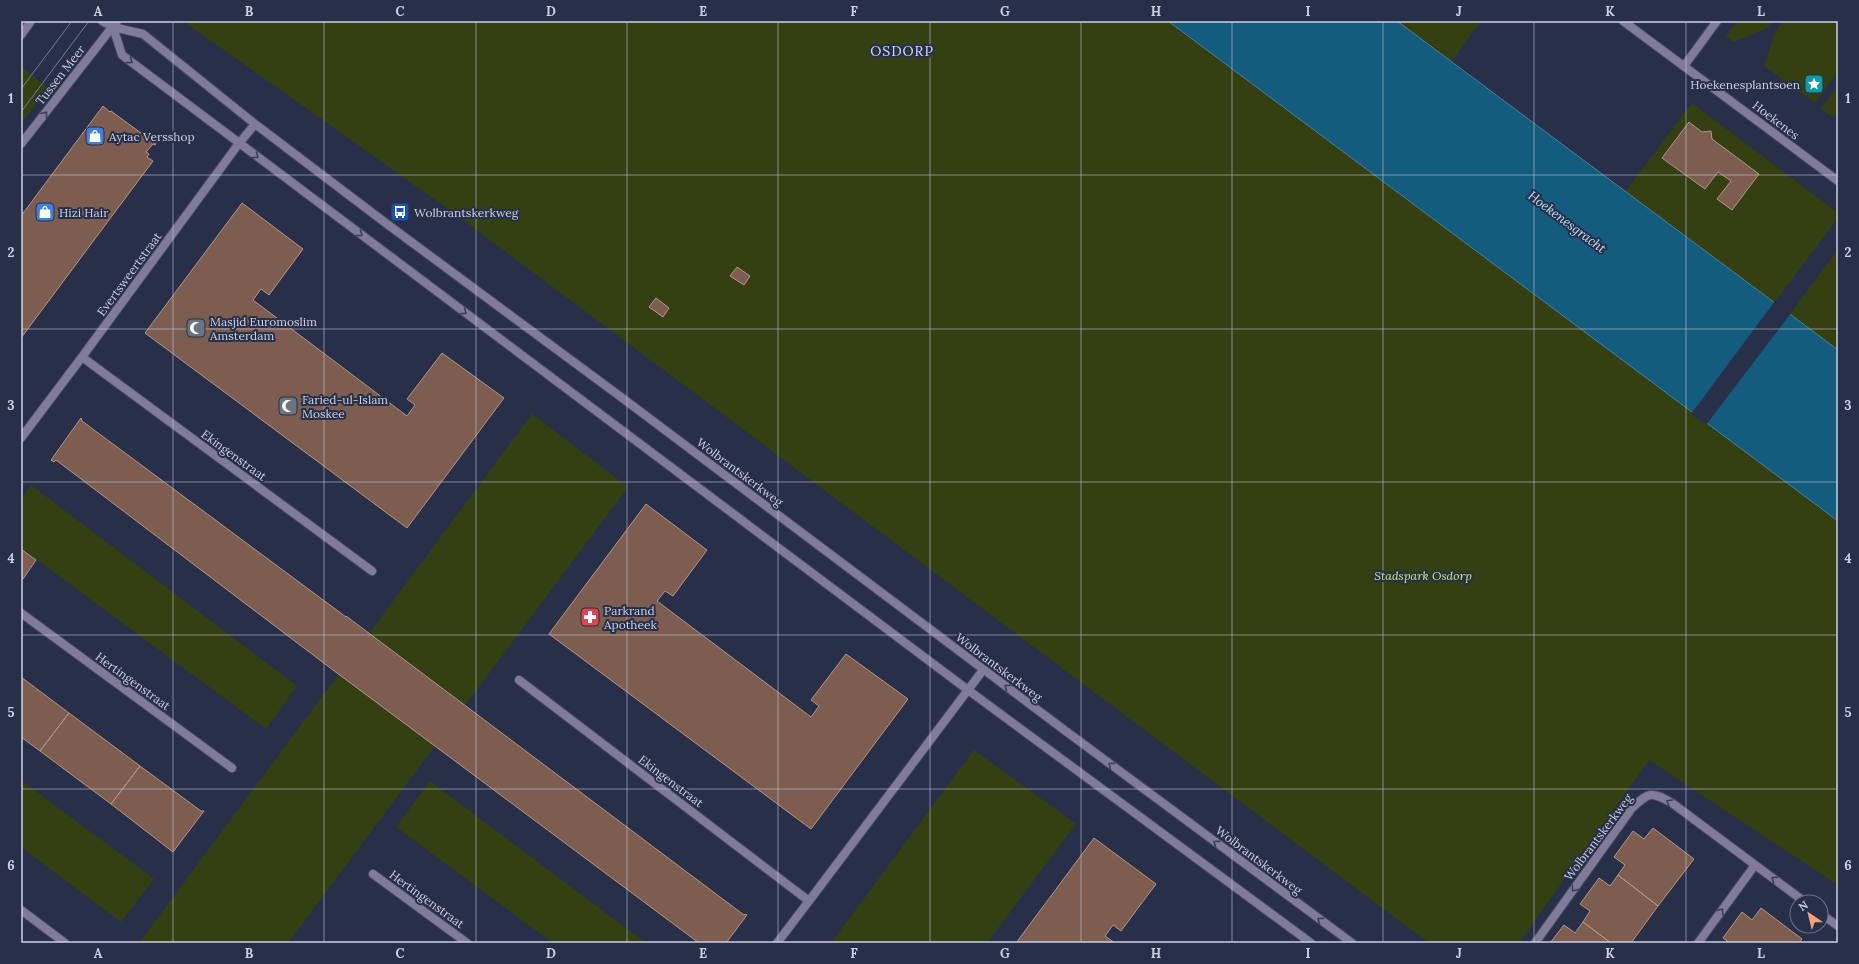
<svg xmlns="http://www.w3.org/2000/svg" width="1859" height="964" font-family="Lora,serif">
<rect width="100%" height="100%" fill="#282f48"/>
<path fill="#344011" d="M183,21H1169L1838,518V885L1649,760L1519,943H1429L458,216Z
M1397,21H1481L1451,62Z
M1737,21H1773L1767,28L1733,42L1726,36Z
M1783,21H1838V69L1837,73L1815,103L1764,66L1775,32Z
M21,66L49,89L21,123Z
M1838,86V111L1832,117L1821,108Z
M1692,103L1838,213V218L1774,303L1625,192Z
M1838,249V350L1790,314Z
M532,414L628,487L288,943H139Z
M31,485L297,686L266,729L21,548V500Z
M974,750L1076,824L987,943H831Z
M21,780L154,879L121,922L21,847Z
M430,781L646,943H553L396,827Z"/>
<path fill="#145c7d" stroke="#4b7f9b" d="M1168,21H1397L1838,350V521Z"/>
<path fill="#282f48" d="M1775,301L1791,313L1706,425L1691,414Z"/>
<path fill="#7d5d4f" stroke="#b79586" d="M103,106L110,112L111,111L156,144L155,145L153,144L146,152L149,154L147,157L153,161L21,338V216Z
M1689,122L1702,132L1711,131L1712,139L1759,174L1732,210L1717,199L1731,181L1718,172L1705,189L1662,158Z
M242,203L303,249L269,295L261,289L253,300L407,416L415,405L407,399L442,353L504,398L407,528L145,333Z
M737,267L750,276L744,285L730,276Z
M656,298L669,308L663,317L649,307Z
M81,418L82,421L346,617V616L744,915L745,914L747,915L726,943H699L329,667L56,460L54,462L51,460Z
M646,504L707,550L673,596L665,591L657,601L811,717L819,706L811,700L846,654L908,699L811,829L549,634Z
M21,549L36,560L23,579L21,577Z
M21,677L69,713L40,751L21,737Z
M69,713L140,766L111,804L40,751Z
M140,766L201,811H204L173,852L111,804Z
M1653,828L1694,859L1658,906L1618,875L1625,865L1614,857L1633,831L1644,839Z
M1094,838L1156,884L1121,931L1113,925L1105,936L1115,943H1016Z
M1618,875L1658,906L1631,943H1611L1583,922L1590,911L1580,904L1599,878L1610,886Z
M1761,908L1802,939L1799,943H1730L1723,938L1742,912L1752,920Z
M1583,922L1611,943H1550L1564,925L1575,933Z"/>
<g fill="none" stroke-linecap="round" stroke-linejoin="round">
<g stroke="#464c64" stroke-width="10">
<path id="pedestrian" d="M1684,66L1717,21"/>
</g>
<g stroke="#464c64" stroke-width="10">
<path id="minor" d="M102,21L113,27L143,34L255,124L387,224L621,397L1067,732L1352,943
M1623,21L1838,181
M113,27L122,55L968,690L1311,943
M82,357L372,571
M21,438L82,357L237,146L255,124
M21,613L232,768
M519,680L809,901L777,943
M373,874L467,943
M809,901L983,670
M21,910L65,943
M1821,914L1838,926
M1535,943L1632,808C1649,792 1651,791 1672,803L1805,902
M1698,943L1755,865"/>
</g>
<g stroke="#464c64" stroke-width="10">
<path id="tertiary" d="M21,35L31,21
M21,144L117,21"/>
</g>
<use href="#pedestrian" stroke="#817b9a" stroke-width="8"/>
<use href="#minor" stroke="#817b9a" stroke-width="8"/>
<use href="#tertiary" stroke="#817b9a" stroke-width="8"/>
<path stroke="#757b90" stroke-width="1" d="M21,89L72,21
M21,112L89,21"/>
</g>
<defs><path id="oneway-chevron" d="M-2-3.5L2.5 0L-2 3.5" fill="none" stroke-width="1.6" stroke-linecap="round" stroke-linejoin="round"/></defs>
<g stroke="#3a3e58">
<use href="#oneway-chevron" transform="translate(130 61) rotate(36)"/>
<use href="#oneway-chevron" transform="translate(45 114) rotate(-52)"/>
<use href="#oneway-chevron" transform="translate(256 156) rotate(37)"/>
<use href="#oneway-chevron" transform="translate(360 234) rotate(37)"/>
<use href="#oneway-chevron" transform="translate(464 312) rotate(37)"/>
<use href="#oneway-chevron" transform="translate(1007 687) rotate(-143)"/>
<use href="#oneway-chevron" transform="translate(1111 765) rotate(-143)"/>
<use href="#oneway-chevron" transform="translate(1669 802) rotate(-149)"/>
<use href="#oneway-chevron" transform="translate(1216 843) rotate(-143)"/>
<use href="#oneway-chevron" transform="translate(1774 879) rotate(-144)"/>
<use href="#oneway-chevron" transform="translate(1574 889) rotate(126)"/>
<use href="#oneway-chevron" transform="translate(1721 911) rotate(-54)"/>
<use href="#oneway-chevron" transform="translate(1320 920) rotate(-143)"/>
</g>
<path fill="none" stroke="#ccd1e2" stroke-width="1" stroke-opacity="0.55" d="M173,21V943M324,21V943M476,21V943M627,21V943M778,21V943M930,21V943M1081,21V943M1232,21V943M1383,21V943M1534,21V943M1686,21V943M21,175H1838M21,329H1838M21,482H1838M21,635H1838M21,789H1838"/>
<defs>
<g id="sight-square" transform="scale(1)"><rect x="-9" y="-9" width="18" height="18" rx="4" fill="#0f9aa8" stroke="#282f48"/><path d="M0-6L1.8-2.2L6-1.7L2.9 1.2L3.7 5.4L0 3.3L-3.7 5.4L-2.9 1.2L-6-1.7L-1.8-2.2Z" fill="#fff"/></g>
<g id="shop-square" transform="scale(1)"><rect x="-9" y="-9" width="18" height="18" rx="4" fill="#3f7fe0" stroke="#282f48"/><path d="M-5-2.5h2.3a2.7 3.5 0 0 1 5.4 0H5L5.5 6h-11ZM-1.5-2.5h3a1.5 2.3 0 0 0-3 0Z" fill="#fff"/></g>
<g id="bus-square" transform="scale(1)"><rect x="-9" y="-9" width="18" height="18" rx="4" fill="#1a4fb4" stroke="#282f48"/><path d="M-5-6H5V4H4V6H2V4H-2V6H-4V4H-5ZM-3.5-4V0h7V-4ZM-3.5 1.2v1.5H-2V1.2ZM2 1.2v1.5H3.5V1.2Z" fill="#fff"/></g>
<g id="mosque-square" transform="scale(1)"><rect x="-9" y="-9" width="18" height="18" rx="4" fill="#6b7280" stroke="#282f48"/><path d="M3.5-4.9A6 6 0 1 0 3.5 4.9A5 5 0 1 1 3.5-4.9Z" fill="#fff"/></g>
<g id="pharmacy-square" transform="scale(1)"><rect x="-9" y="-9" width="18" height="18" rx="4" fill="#e0444e" stroke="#282f48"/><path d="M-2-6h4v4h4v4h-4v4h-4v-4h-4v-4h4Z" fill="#fff"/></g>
</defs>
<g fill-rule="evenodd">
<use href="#sight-square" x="1814" y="84"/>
<use href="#shop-square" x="95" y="136"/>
<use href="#shop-square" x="45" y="212"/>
<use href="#bus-square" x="400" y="212"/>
<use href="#mosque-square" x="196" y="328"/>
<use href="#mosque-square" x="288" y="406"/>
<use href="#pharmacy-square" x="590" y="617"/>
</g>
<g text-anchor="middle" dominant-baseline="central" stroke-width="4" stroke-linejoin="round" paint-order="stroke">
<g font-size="12" fill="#ccd1e2" stroke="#282f48">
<text transform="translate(60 75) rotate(-52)">Tussen Meer</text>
<text transform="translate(1776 120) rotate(37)">Hoekenes</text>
<text transform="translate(129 274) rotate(-54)">Evertsweertstraat</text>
<text transform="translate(234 455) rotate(36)">Ekingenstraat</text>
<text transform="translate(740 472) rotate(37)">Wolbrantskerkweg</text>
<text transform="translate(999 667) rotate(37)">Wolbrantskerkweg</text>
<text transform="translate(133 681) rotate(36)">Hertingenstraat</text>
<text transform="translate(671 781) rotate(37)">Ekingenstraat</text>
<text transform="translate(1598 837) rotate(-53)">Wolbrantskerkweg</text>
<text transform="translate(1259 860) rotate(37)">Wolbrantskerkweg</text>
<text transform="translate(427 899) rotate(36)">Hertingenstraat</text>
</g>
<g font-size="12" fill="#ccd1e2" stroke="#282f48" text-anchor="start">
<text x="1800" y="84" text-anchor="end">Hoekenesplantsoen</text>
<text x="109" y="136">Aytac Versshop</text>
<text x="59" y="212">Hizi Hair</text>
<text x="414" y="212">Wolbrantskerkweg</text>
<text x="210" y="321">Masjid Euromoslim<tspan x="210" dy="14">Amsterdam</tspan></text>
<text x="302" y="399">Faried-ul-Islam<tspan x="302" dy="14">Moskee</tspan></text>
<text x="604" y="610">Parkrand<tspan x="604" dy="14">Apotheek</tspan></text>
</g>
<g font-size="12" font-style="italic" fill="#c7e67c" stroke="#282f48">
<text x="1423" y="575">Stadspark Osdorp</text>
</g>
<g font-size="13" font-style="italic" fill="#b6e0f8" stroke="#282f48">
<text transform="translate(1567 222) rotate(37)">Hoekenesgracht</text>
</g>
<g font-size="14" letter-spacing="1" fill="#d0dafb" stroke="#282f48">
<text x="902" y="51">OSDORP</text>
</g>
</g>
<rect width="1859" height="964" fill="none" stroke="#282f48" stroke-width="44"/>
<g transform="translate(1809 914) rotate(325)"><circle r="19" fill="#282f48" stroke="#6a7086"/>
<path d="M0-3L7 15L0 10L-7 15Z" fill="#f0a27a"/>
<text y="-6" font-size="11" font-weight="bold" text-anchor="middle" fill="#ccd1e2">N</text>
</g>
<rect x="22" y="22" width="1815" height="920" fill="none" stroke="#ccd1e2" stroke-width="1.5"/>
<g font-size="13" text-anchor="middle" font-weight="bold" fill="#ccd1e2">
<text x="98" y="16">A</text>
<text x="249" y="16">B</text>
<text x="400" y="16">C</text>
<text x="551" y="16">D</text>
<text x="703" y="16">E</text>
<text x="854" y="16">F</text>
<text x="1005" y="16">G</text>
<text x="1156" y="16">H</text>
<text x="1308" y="16">I</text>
<text x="1459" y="16">J</text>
<text x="1610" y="16">K</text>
<text x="1761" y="16">L</text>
<text x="11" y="103">1</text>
<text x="1848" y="103">1</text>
<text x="11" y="257">2</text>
<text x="1848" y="257">2</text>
<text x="11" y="410">3</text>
<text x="1848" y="410">3</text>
<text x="11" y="563">4</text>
<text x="1848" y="563">4</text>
<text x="11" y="717">5</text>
<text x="1848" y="717">5</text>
<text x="11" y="870">6</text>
<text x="1848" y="870">6</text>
<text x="98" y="958">A</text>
<text x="249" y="958">B</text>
<text x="400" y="958">C</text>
<text x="551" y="958">D</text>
<text x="703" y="958">E</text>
<text x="854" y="958">F</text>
<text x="1005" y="958">G</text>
<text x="1156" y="958">H</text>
<text x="1308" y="958">I</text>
<text x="1459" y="958">J</text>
<text x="1610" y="958">K</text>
<text x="1761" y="958">L</text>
</g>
</svg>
